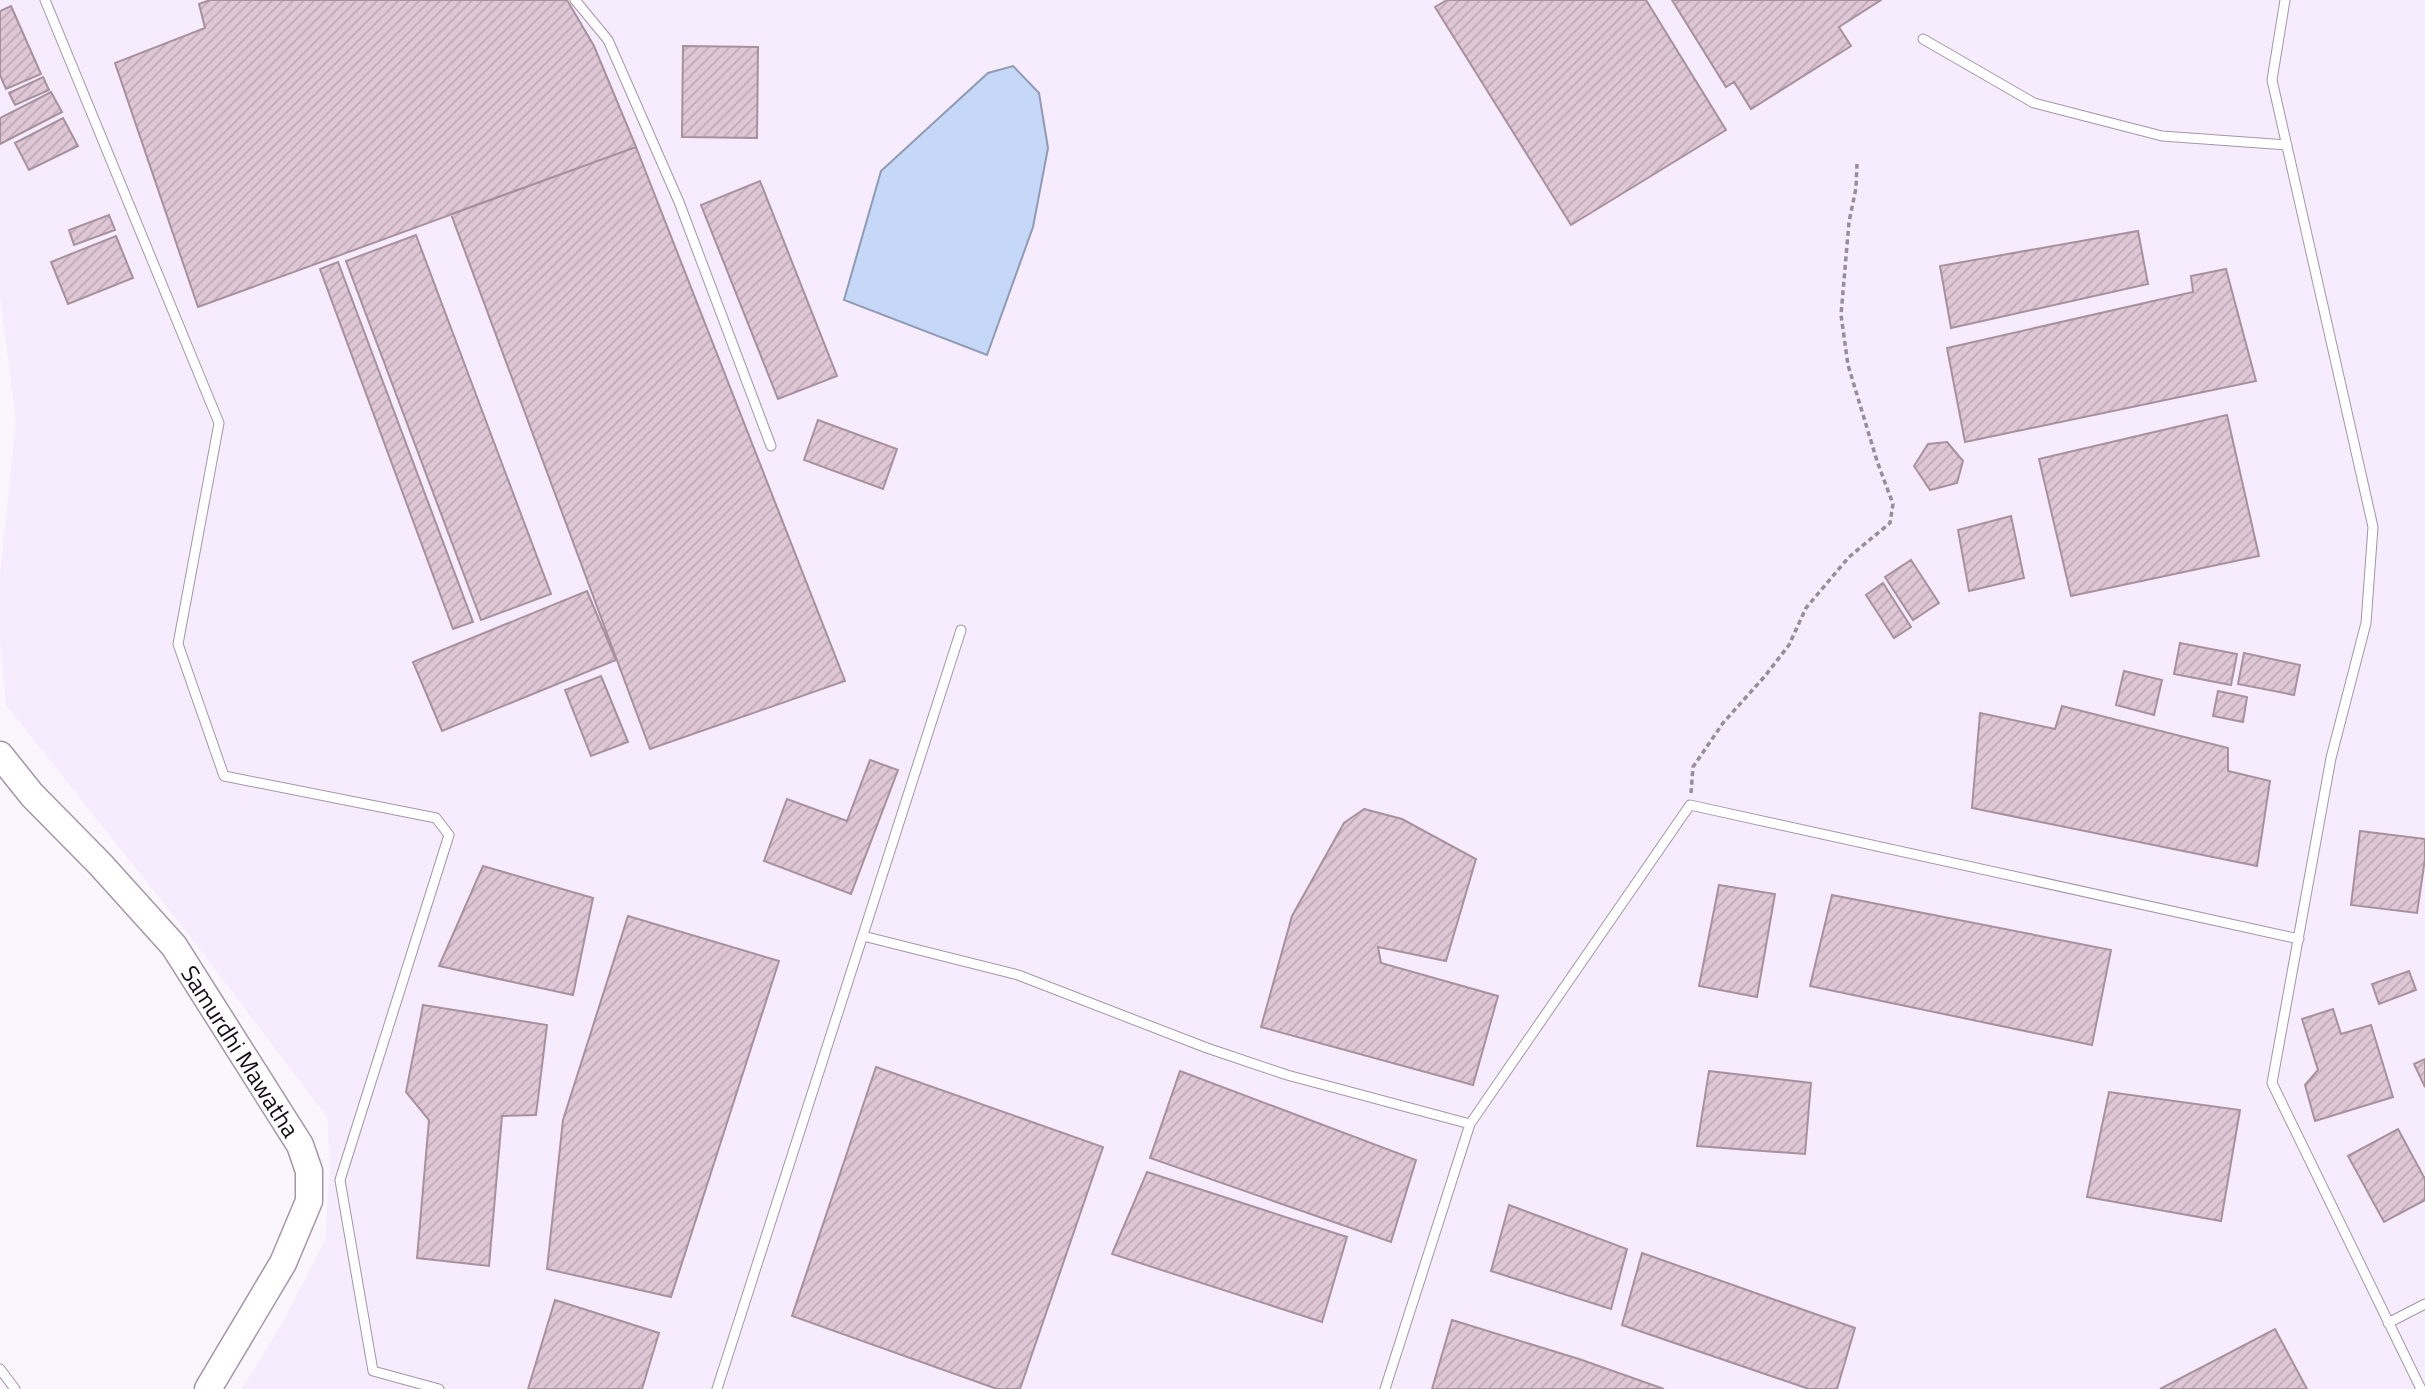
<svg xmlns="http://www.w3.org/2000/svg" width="2425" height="1389" font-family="'Titillium Web',sans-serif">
<defs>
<pattern id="building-hatch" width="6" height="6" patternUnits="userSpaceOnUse" patternTransform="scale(1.75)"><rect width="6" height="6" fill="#dfc7d6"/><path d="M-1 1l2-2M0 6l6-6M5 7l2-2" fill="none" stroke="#beaab7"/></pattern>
</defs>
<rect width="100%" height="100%" fill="#fbf5fe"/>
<path fill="#f7ecfd" d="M0,0H2425V1389H242L284,1320L325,1240L330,1163L327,1117L189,935L6,705L0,640V577L16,421L0,296Z"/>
<path fill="#c6d8f8" stroke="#909bb3" stroke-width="2" d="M1013,66L1039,93L1048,148L1033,227L987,355L844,300L881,171L988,73Z"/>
<path fill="url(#building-hatch)" stroke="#a7919f" stroke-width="2" d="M210,0H567L594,46L636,147L198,307L115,63L205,28L199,4Z
M1447,0H1646L1726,130L1571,225L1435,7Z
M1672,0H1881L1839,27L1851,46L1751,109L1734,82L1726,87Z
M11,6L41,74L6,89L0,75V11Z
M683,46L758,47L757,138L682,137Z
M43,77L49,90L15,105L9,93Z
M51,92L62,112L0,144V118Z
M63,118L78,146L29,170L15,143Z
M636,147L845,681L650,749L451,214Z
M760,181L837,376L778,399L701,205Z
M109,215L115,230L74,245L69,230Z
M2138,231L2148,284L1951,328L1940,266Z
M416,235L551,594L481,620L346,261Z
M116,236L133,278L68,304L51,262Z
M338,262L473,622L453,629L320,269Z
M2226,269L2256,381L1965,442L1947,348L2193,292L2191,276Z
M2227,415L2259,556L2071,596L2039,459Z
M818,420L897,449L883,489L804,460Z
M1947,442L1963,461L1957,483L1930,490L1914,466L1928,444Z
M2011,516L2024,578L1969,591L1958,530Z
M1911,560L1939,603L1913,620L1885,577Z
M1883,583L1911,627L1894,638L1866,595Z
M587,591L616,660L442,731L413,662Z
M2180,643L2237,654L2231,685L2174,674Z
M2244,653L2300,665L2294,695L2238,684Z
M2124,671L2162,680L2154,715L2116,705Z
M601,676L628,742L591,756L565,690Z
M2218,691L2247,697L2243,722L2213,716Z
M2062,706L2228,748V771L2270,781L2257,866L1972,808L1980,713L2055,729Z
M870,760L898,770L851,894L764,861L787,799L847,821Z
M1364,809L1402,819L1476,859L1446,961L1378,947L1381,963L1498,996L1473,1085L1261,1027L1292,916L1344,823Z
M2360,831L2425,839V859L2417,913L2351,905Z
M483,866L593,898L573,995L439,966Z
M1719,885L1775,894L1757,997L1699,986Z
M1832,895L2111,950L2092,1045L1810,986Z
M628,916L779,961L671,1297L547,1269L563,1120Z
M2409,971L2416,990L2379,1004L2372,984Z
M423,1005L547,1025L536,1115L502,1116L489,1266L417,1258L429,1120L406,1092Z
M2333,1009L2341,1034L2371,1025L2393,1097L2315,1121L2305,1085L2318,1070L2302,1019Z
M2425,1059V1087L2414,1064Z
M876,1067L1103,1147L1020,1389H997L792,1316Z
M1180,1071L1416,1160L1391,1242L1150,1158Z
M1709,1071L1811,1083L1805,1154L1697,1146Z
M2109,1092L2240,1110L2221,1221L2087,1197Z
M2398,1129L2425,1179V1200L2384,1222L2348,1156Z
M1147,1172L1347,1237L1322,1322L1112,1254Z
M1509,1205L1627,1249L1611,1309L1491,1271Z
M1642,1253L1855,1328L1837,1389H1809L1622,1325Z
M555,1300L659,1333L642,1389H528Z
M1452,1320L1579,1359L1664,1389H1432Z
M2275,1329L2307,1389H2160Z"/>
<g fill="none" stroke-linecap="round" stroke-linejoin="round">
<g stroke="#a396aa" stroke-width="11">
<path id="service" d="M45,0L219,423L178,644L224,776L436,818L449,835L340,1180L373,1371L439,1389
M575,0L608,40L679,202L771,446
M2285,0L2272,80L2373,527L2366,623L2331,758L2272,1083L2421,1389
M1923,39L2034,103L2162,136L2287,145
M863,936L1018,975L1207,1048L1287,1075L1470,1124
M2388,1323L2425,1304
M0,1369L15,1389
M717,1389L961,630
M1385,1389L1470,1124L1690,805L2299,939"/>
</g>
<g stroke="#a396aa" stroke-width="29">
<g id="secondary">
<path id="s1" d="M0,755L32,795L100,864L174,946L300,1145L309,1171V1201L283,1263L208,1389"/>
</g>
</g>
<path stroke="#958f98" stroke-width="3.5" stroke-dasharray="5 3.5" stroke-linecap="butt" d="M1691,793L1693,767L1723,723L1765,676L1789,645L1806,608L1849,557L1890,523L1893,504L1877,461L1848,365L1841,315L1849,222L1856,188L1857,164"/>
<use href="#service" stroke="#fff" stroke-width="9"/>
<use href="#secondary" stroke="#fff" stroke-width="26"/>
</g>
<g text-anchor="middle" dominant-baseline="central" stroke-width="5" stroke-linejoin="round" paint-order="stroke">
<g font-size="24" fill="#110c13" stroke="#fff">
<text stroke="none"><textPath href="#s1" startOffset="383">Samurdhi Mawatha</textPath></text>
</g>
</g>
</svg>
